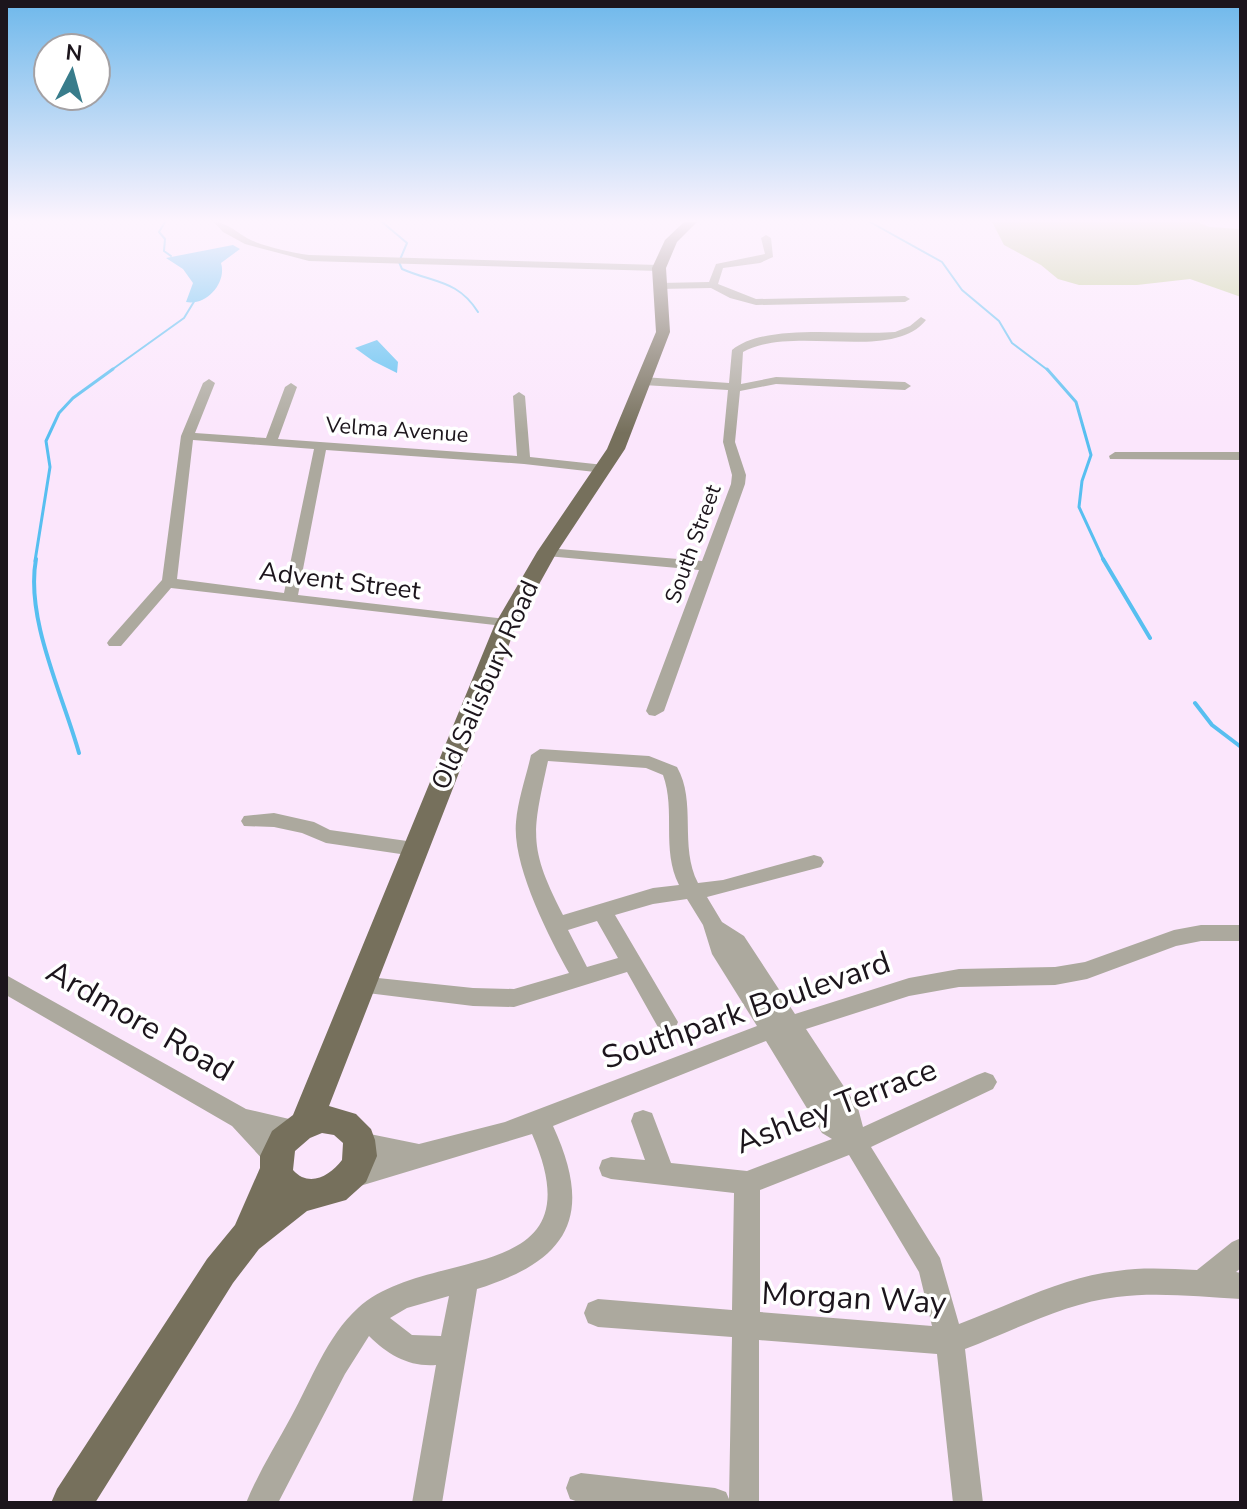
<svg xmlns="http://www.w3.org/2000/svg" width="1247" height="1509" font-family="'Nunito Sans',sans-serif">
<rect width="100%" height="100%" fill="#fbe6fc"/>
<path fill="#bccc8c" d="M992,222H1197L1210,227L1241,229V297L1190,279L1137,285H1079L1058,279L1041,265L1004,245Z"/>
<path fill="#57bff0" d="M233,245L240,249L221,263C227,282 207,306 186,302L193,283L183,269L166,258Z
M377,340L398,362L397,373L373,361L355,348Z"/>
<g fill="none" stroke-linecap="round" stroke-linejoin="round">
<path stroke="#57bff0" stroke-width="2" d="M165,222L159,232L165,239L164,251L171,256
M382,222L407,243L399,262L402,269C434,283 458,280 478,312
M870,222L942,262L962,290L999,321L1012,343L1049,371
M110,371L184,318L195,300"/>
<path stroke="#57bff0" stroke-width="3" d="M1047,369L1076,402L1091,455L1082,481L1079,507L1104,561
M35,561L50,467L46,441L59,413L73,398L113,369"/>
<path stroke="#57bff0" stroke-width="4" d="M36,559C25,619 63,695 79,753
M1103,559L1150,638
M1195,703L1212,725L1241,747"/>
<path fill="#aca99e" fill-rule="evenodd" d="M214,222C228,222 239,235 253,241C271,248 290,252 309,255L659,265L664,268L659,271L309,261L245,244L223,232Z
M766,235L771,238L773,257L760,263L723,268L718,284L756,299L905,296L910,299L905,302L756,305L730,298L711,288L659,289L654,286L659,283L709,282L716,264L765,254L761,238Z
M921,317L926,320C892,363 793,324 743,352L741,384L776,377L905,382L911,386L905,390L776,384L740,391L735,442L746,475L745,484L664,711L655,716L649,715L646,711L699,570L547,556L540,552L547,548L702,561L731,484L732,475L723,442L728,390L643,385L637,381L643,377L729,383L732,350C765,322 852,336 895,332L910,326Z
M209,379L215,383L195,433L266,438L285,387L291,383L297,387L278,439L517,456L513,396L519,392L525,396L530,457L604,465L611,469L604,473L524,464L326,450L298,595L506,619L512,621L514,624L512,627L171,588L121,646H109L107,643L109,640L162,580L181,436L203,383ZM193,440L314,449L284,593L177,579Z
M1115,452H1241V460L1110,459L1109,456Z
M540,749L649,756L677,767C697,802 679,846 698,883L723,880L814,855L821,857L824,862L821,867L707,897L722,922L744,936L795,1014L909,978L959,969L1055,967L1085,962L1174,930L1201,925H1241V941H1201L1176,946L1087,979L1055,985L959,987L909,996L806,1029L858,1108L863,1127L977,1075L985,1072L993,1075L997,1082L993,1089L871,1147L940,1258L959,1324C1010,1305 1063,1277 1117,1271C1144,1267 1170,1269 1197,1270L1232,1242L1241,1238V1268L1236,1272L1241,1273V1299C1200,1297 1159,1292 1117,1297C1065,1303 1013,1331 965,1349L983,1503H953L937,1354L759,1340V1503H581L570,1499L566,1488L570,1477L581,1473L715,1488L726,1492L729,1499L732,1337L598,1327L588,1323L584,1313L588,1303L598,1299L732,1310L734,1193L611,1179L602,1176L599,1168L602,1160L611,1157L645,1160L631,1121L634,1113L643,1110L652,1113L671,1163L747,1171L832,1139L822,1133L766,1041L553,1126C594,1215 570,1260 477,1289L442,1503H412L436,1365C409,1367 388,1355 369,1336L345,1374L278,1503H246C258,1473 276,1445 291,1417C311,1381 327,1336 358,1308C428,1244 600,1289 532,1134L350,1189L341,1185L337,1177L341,1169L376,1157L351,1151L348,1143L351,1135L360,1132L419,1144L505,1122L757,1026L712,954L703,925L687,899L653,904L615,915L678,1022L675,1029L667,1031L659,1029L627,972L514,1007L473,1006L351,991L348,985L351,979L359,976L473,988L514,989L569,973C548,935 512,865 516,822C518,799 526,777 531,755ZM548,761L646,768L663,775C676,811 661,849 679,885L653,888L563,915C528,847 532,834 548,761ZM597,921L618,958L587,967L568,930ZM849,1155L919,1272L932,1326L760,1312V1190ZM449,1296L441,1336L412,1335L390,1318L407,1308Z
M274,813L314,822L330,830L414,842L421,844L424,849L421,854L414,856L326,843L302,833L274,827L244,826L241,821L244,816Z
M6,975L246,1109L302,1122L305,1130L302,1138L293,1141L274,1136L287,1155L284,1163L275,1166L266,1163L232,1126L6,995Z"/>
<path fill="#76705c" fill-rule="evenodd" d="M684,222H697L677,242L666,268L670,332L625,449L557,552L517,624L329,1106L356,1114L371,1129L375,1140L377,1156L366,1182L346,1200L307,1211L259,1249L233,1283L95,1503H51L57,1489L207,1259L235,1225L260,1168V1156L272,1131L293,1115L495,624L537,552L607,449L656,332L652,268L665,240ZM322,1133L334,1135L343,1143L342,1160C330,1176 309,1188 293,1170L295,1151L310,1138Z"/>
</g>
<linearGradient id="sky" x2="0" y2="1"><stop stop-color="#6eb8eb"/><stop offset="0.51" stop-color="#fdf4fe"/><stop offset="1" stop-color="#fdf4fe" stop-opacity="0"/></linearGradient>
<rect width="1247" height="433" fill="url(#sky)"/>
<g text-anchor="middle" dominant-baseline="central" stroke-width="7" stroke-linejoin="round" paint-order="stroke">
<g font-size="22" fill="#1c151c" stroke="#fff">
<text transform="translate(397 430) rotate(4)">Velma Avenue</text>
<text transform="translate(693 544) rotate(-70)">South Street</text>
</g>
<g font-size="26" fill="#1c151c" stroke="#fff">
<text transform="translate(340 581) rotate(7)">Advent Street</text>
<text transform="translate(485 685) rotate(-66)">Old Salisbury Road</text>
</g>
<g font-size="32" fill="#1c151c" stroke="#fff">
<text transform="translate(746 1010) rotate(-19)">Southpark Boulevard</text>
<text transform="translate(140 1021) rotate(30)">Ardmore Road</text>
<text transform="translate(836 1106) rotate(-21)">Ashley Terrace</text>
<text transform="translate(854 1298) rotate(3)">Morgan Way</text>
</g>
</g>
<rect width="1247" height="1509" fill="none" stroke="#1c151c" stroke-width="16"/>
<g transform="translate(72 72) rotate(6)"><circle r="38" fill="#ffffff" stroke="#a4a1a4" stroke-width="2"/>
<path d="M0-6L14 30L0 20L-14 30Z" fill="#387c8b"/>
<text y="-12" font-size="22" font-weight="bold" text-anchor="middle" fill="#1c151c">N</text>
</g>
</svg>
